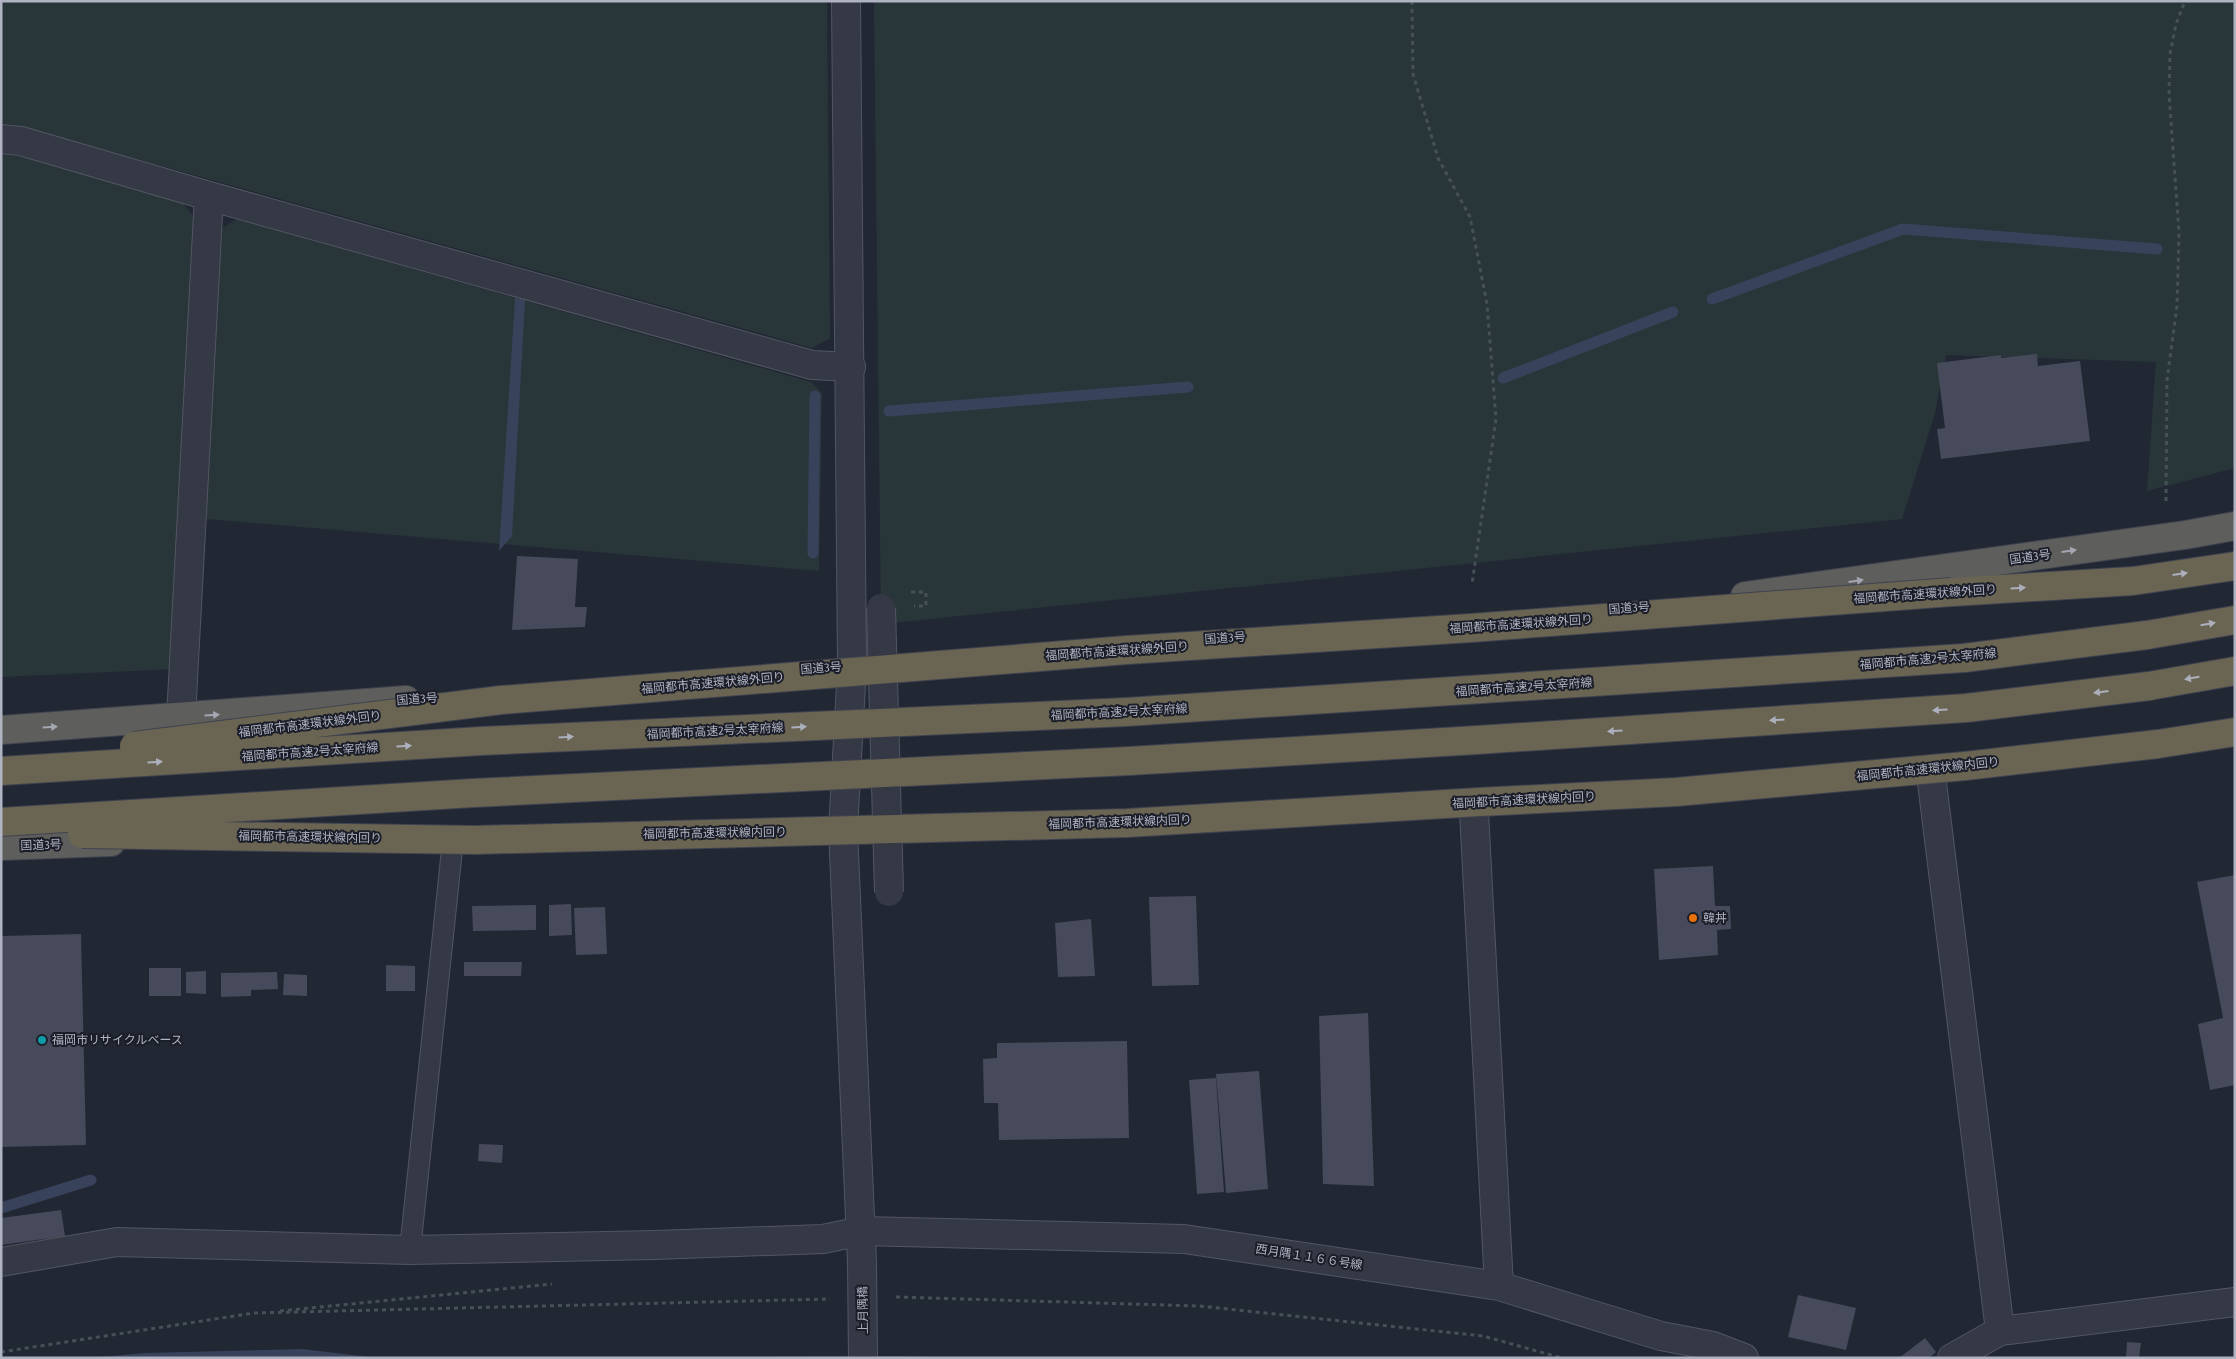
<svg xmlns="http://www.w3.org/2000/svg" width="2236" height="1359" font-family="'Fira Sans Condensed','Noto Sans JP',sans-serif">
<rect width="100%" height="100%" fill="#222734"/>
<path fill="#283639" d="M1,1H827L830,338L812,348L19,126L1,123Z
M874,1H2235V468L2147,491L2156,362L1946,355L1935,413L1902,519L881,624Z
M1,154L23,157L182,202L197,221L178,638L170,641L175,669L1,677Z
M237,219L811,382L822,393L819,571L206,519L219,230Z"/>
<path fill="#39425b" d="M515,298L525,300L512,536L499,551Z
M302,1349L378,1358H90L144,1353Z
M902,1356L950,1358H652Z"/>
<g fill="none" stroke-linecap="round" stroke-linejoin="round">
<path stroke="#39425b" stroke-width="11" d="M1712,299L1903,229L2157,249
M1503,378L1673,312
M889,411L1188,387
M813,553L815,396
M1,1208L91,1180"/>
</g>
<path fill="#464a5a" d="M2037,354L2038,366L2080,361L2090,441L1941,459L1937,429L1945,428L1937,363L2001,355V358Z
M517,556L578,559L575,607H587L585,627L512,630Z
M1713,866L1715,906H1730L1731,929L1717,930L1718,955L1659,960L1654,869Z
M2235,875V1085L2210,1090L2198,1024L2223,1018L2197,882Z
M1196,896L1199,985L1152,986L1149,897Z
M571,904L572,935L549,936V905Z
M536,905V930L473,931L472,906Z
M605,907L607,954L576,955L574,908Z
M1091,919L1095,976L1058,977L1055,923Z
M81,934L86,1145L1,1147V936Z
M464,962H522L521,976H464Z
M386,965L415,966V991H386Z
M149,968H181V996H149Z
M206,971V994L186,993V972Z
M277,972L278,989L251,990V996L221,997V973Z
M284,974L307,975V996L283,995Z
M1368,1013L1374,1186L1323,1184L1319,1016Z
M1127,1041L1129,1138L999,1140L998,1103H984L983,1059L997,1058V1043Z
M1259,1071L1268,1189L1226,1193L1216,1074Z
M1216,1078L1224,1192L1197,1194L1189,1080Z
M479,1144L503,1145L502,1163L478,1161Z
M61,1210L65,1236L1,1245V1218Z
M1798,1295L1856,1308L1846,1350L1788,1337Z
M1925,1338L1936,1352L1929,1358H1899Z
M2127,1342L2141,1343L2139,1358H2126Z"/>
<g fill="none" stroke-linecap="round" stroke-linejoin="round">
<g stroke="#535662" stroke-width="22">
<path id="service" d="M410,1250L453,840"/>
</g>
<g stroke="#535662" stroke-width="30">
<path id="minor" d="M1,139L21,141L209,196L812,365L851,367
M181,717L209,196
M1932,783L2000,1331L1952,1358
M1474,812L1499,1286
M1,1262L117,1242L410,1250L655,1245L823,1239L862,1231L1184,1239L1499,1286L1661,1336L1713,1346L1744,1358
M2000,1331L2235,1302"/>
</g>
<g stroke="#535662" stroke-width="30">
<path id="tertiary" d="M846,1L852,666L843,830L862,1263"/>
</g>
<g stroke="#40434f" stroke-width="30">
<path id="trunk" d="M1745,596L2185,535L2235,526
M1,730L406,700
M1,846L111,842"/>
</g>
<g stroke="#40434f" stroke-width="30">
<path id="motorway" d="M1952,592L2133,581L2235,566
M2147,635L2235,620
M2149,686L2235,671
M1965,766L2158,744L2235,732"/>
</g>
<path stroke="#455156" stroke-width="3" stroke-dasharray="4 4" stroke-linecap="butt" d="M1412,1L1413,74L1438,158L1470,217L1487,304L1496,419L1472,584
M2166,501L2167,380L2177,306L2179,232L2169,94L2170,54L2176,24L2185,1
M911,592H926V606H914
M896,1297L1199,1306L1483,1336L1562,1358
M280,1311L552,1284
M1,1352L254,1313L830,1299"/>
<use href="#service" stroke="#353945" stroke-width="20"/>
<use href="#minor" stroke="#353945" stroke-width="28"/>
<use href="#tertiary" stroke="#353945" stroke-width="28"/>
<use href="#trunk" stroke="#5e5e5c" stroke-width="28"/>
<use href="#motorway" stroke="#6a6453" stroke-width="28"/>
<g stroke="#535662" stroke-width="30" stroke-linecap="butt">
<path id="pedestrian-bridge" d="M881,608L889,892"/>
</g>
<g stroke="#535662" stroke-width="30" stroke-linecap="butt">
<path id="tertiary-bridge" d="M862,1263L863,1358"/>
</g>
<g stroke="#40434f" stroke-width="30" stroke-linecap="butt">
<path id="motorway-bridge" d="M134,746L501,700L1127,650L1471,628L1952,592
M1,771L481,741L1126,712L1964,658L2147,635
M1,822L473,793L1129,761L1477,740L1966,708L2149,686
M82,834L475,840L1127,823L1479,802L1676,792L1965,766"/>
</g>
<use href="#pedestrian-bridge" stroke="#353945" stroke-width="28"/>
<use href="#tertiary-bridge" stroke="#353945" stroke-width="28"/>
<use href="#motorway-bridge" stroke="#6a6453" stroke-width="28"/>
</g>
<defs><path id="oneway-solid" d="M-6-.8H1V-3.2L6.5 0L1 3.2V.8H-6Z" transform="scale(1.25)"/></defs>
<g fill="#a4a6b2">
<use href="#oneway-solid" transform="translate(2069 551) rotate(-8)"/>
<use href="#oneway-solid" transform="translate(1856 581) rotate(-8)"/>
<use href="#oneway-solid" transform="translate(212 715) rotate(-4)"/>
<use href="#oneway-solid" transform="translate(50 727) rotate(-4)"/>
</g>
<g fill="#acafbc">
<use href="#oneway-solid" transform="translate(2180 574) rotate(-8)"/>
<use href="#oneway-solid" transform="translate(2018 588) rotate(-3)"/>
<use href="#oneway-solid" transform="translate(2208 624) rotate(-10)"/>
<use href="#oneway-solid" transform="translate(2192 678) rotate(170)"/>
<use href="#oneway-solid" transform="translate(2101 692) rotate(173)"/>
<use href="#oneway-solid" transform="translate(1940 710) rotate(176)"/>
<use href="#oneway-solid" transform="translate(1777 720) rotate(176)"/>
<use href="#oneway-solid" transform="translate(799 727) rotate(-3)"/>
<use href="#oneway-solid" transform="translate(1615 731) rotate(176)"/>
<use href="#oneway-solid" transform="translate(566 737) rotate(-3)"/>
<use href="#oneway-solid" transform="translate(404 746) rotate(-4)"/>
<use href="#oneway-solid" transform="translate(155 762) rotate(-4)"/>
</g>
<circle fill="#e8710a" stroke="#1b1e29" stroke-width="2" cx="1693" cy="918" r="5"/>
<circle fill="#0f9aa8" stroke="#1b1e29" stroke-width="2" cx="42" cy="1040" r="5"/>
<g text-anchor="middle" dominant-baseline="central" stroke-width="4" stroke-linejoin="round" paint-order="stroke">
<g font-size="12" fill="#b0b3c1" stroke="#1b1e29">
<text transform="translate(2030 557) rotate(-8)">国道3号</text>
<text transform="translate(1925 594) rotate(-4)">福岡都市高速環状線外回り</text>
<text transform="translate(1629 608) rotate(-4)">国道3号</text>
<text transform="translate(1521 624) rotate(-4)">福岡都市高速環状線外回り</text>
<text transform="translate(1225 638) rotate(-4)">国道3号</text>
<text transform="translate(1117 651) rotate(-4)">福岡都市高速環状線外回り</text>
<text transform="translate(1928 659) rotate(-5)">福岡都市高速2号太宰府線</text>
<text transform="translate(821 668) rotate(-4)">国道3号</text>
<text transform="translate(713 683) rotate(-5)">福岡都市高速環状線外回り</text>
<text transform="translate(1524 687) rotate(-4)">福岡都市高速2号太宰府線</text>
<text transform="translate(417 699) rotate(-4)">国道3号</text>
<text transform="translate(1119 712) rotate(-3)">福岡都市高速2号太宰府線</text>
<text transform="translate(310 724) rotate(-7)">福岡都市高速環状線外回り</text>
<text transform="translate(715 731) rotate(-3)">福岡都市高速2号太宰府線</text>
<text transform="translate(310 752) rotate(-4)">福岡都市高速2号太宰府線</text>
<text transform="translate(1928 769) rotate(-6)">福岡都市高速環状線内回り</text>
<text transform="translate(1524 800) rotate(-3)">福岡都市高速環状線内回り</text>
<text transform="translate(1120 822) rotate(-2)">福岡都市高速環状線内回り</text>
<text transform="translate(715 833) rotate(-1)">福岡都市高速環状線内回り</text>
<text transform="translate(310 837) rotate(1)">福岡都市高速環状線内回り</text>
<text transform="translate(41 845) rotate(-2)">国道3号</text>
<text transform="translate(1309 1257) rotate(9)">西月隅１１６６号線</text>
<text transform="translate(863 1310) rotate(-91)">上月隅橋</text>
</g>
<g font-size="12" fill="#b0b3c1" stroke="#1b1e29" text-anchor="start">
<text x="1703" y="918">韓丼</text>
<text x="52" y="1040">福岡市リサイクルベース</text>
</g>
</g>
<rect width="2236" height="1359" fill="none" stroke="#b0b3c1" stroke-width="5"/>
</svg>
